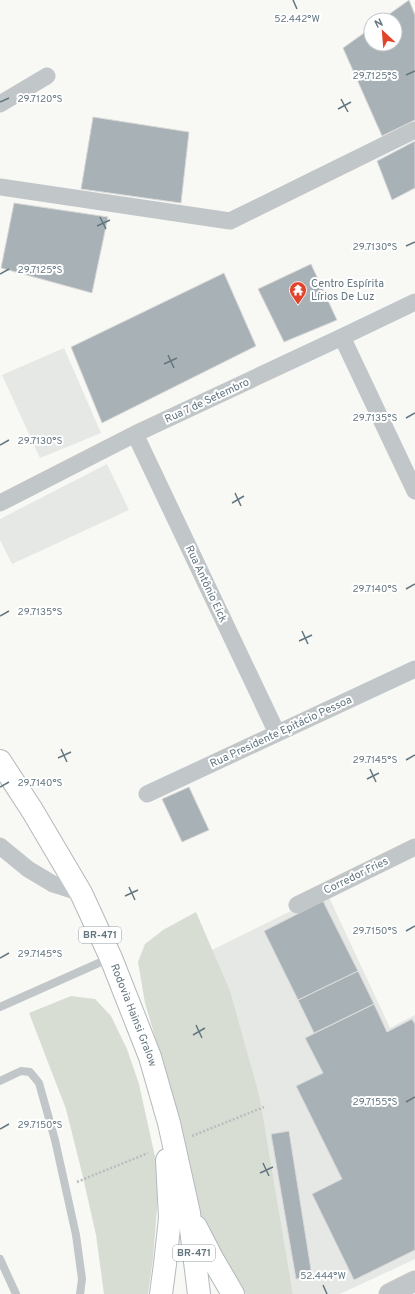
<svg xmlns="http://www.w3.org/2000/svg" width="415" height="1294" font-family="Overpass,sans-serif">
<rect width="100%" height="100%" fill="#f8f8f5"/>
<path fill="#e6e8e6" d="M64,348L101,433L40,458L2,375Z
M107,464L129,510L12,564L0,540V519Z
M327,893L390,1028L415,1015V1259L340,1294H293L260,1098L212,950Z"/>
<path fill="#d8ddd4" d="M196,912L230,991L260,1098L293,1294H246L232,1283L203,1228L165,1071L145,1003L138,962L145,944L163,930Z
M71,996L95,999L111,1016L127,1049L139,1084L152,1143L156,1161L158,1196L153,1259L148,1294H104L96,1235L82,1173L66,1109L29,1013Z"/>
<path fill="#a8b2b6" stroke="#dad9d8" d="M409,0L415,15V120L382,136L343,48L371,28V44H395V20H381Z
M93,117L189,132L181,203L81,189Z
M415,141V188L392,200L377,161Z
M14,203L108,217L92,293L1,268Z
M311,264L337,320L284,342L258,289Z
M224,273L256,346L102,423L71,347Z
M189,787L209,830L182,842L162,799Z
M323,901L358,971L298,1000L264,931Z
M358,971L374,1004L314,1033L298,1000Z
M374,1004L387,1032L412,1019L415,1024V1250L354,1280L312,1194L342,1179L296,1086L323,1073L305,1038Z
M289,1131L312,1276L296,1279L271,1134Z"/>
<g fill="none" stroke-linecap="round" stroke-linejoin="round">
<g stroke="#b3b9bc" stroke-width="24">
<g id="primary">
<path id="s1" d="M0,761L32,810L81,893L111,958L150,1057L169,1123L189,1213L199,1294"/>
<path d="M196,1227L212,1258L233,1294"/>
<path d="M161,1294L165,1264L170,1218L167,1160"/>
</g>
</g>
<path stroke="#b9bdc0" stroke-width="2.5" stroke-dasharray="2 2" stroke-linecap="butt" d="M192,1136L264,1107
M77,1182L148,1153"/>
<path stroke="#c1c6c9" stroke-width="8" d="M0,1007L110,958
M0,1081L21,1071L30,1072L39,1083L55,1140L76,1235L82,1279L80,1294
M0,1259L16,1294"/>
<path stroke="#c1c6c9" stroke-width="17" d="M0,104L47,76
M0,187L230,221L415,130
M342,337L415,491
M135,434L277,733
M0,503L135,434L342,337L415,302
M147,794L415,669
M0,846L28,869L53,884L81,893
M297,905L415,847"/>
<path stroke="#c1c6c9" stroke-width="21" d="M389,1294L415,1281"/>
<use href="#primary" stroke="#fff" stroke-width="22"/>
</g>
<path fill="none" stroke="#637680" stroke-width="1.5" d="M293,0L297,9M406,75L415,71M341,99L348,112M0,102L9,98M338,109L351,102M100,217L106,229M97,226L110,220M406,246L415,242M0,274L9,269M168,355L174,368M164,364L177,358M406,418L415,413M0,445L9,440M235,493L241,506M232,503L244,496M406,589L415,584M0,616L9,611M302,631L308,644M299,641L312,635M61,749L67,762M58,758L71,752M406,760L415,755M370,769L376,782M367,779L379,773M0,787L9,782M129,887L135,900M125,896L138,890M406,931L415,926M0,958L9,953M196,1025L202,1038M193,1035L205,1028M406,1102L415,1097M0,1129L9,1124M263,1163L269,1176M260,1173L273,1167M323,1285L327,1294"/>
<defs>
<g id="temple-pin" transform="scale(0.9)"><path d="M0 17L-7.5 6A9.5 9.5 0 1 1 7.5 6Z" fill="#e2432b" stroke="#fff"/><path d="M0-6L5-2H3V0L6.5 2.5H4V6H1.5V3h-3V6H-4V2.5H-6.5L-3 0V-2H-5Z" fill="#fff"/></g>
</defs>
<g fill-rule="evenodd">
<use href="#temple-pin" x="298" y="290"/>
</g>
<g text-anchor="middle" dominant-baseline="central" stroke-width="4" stroke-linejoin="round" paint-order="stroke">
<g fill="#fff" stroke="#929fa6" stroke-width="1">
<rect x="79" y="927" width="42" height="16" rx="3"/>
<rect x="173" y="1245" width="42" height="16" rx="3"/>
</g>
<g font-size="10" font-weight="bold" fill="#637680">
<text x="100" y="935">BR-471</text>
<text x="194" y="1253">BR-471</text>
</g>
<g font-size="11" fill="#637680" stroke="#fff" text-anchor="start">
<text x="311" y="284">Centro Espírita<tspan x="311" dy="13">Lírios De Luz</tspan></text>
</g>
<g font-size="11" fill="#637680" stroke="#fff">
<text transform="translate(207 401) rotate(-25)">Rua 7 de Setembro</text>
<text transform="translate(206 584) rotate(65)">Rua Antônio Eick</text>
<text transform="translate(281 732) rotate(-25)">Rua Presidente Epitácio Pessoa</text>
<text transform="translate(356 876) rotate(-26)">Corredor Fries</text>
<text stroke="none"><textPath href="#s1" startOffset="288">Rodovia Hainsi Gralow</textPath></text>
</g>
</g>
<g font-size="10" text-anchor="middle" fill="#637680" stroke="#fff" stroke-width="4" stroke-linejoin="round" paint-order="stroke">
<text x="297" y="22">52.442°W</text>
<text x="375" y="79">29.7125°S</text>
<text x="40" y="102">29.7120°S</text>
<text x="375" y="250">29.7130°S</text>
<text x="40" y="273">29.7125°S</text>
<text x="375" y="421">29.7135°S</text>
<text x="40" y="444">29.7130°S</text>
<text x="375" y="592">29.7140°S</text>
<text x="40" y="615">29.7135°S</text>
<text x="375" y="763">29.7145°S</text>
<text x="40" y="786">29.7140°S</text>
<text x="375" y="934">29.7150°S</text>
<text x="40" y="957">29.7145°S</text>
<text x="375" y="1105">29.7155°S</text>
<text x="40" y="1128">29.7150°S</text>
<text x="323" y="1279">52.444°W</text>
</g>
<g transform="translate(383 32) rotate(334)"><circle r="19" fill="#ffffff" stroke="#c1c8cc"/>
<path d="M0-3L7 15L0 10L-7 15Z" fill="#e2432b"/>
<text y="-6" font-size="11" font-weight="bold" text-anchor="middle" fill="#637680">N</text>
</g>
</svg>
